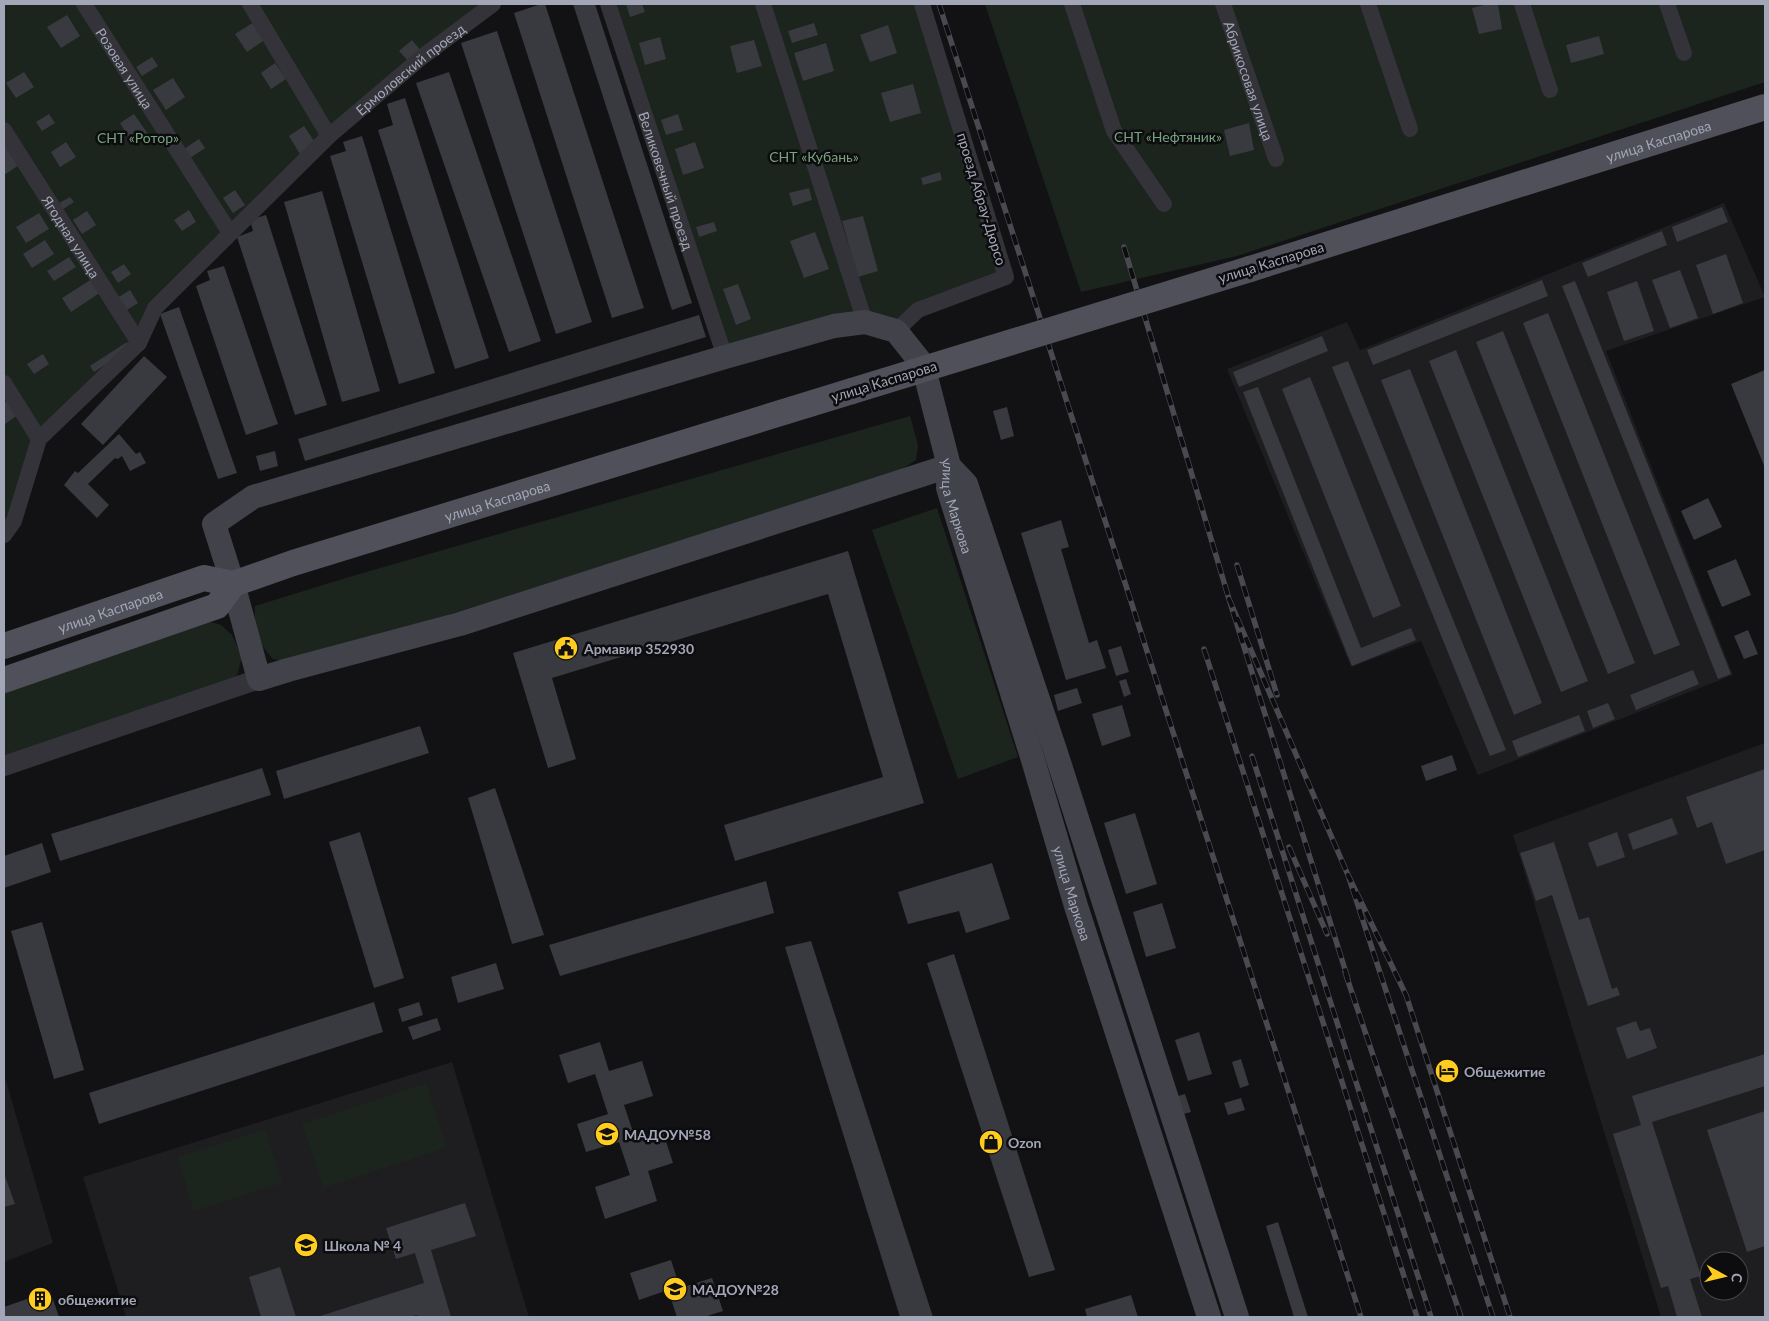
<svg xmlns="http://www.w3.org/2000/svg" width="1769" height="1321" font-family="Lato,sans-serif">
<rect width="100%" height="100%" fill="#121214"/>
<path fill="#1e1e21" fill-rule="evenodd" d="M1724,203L1765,297L1606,351L1733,675L1478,775L1421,641L1351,667L1227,369L1347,322L1360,350Z
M1765,743V1317H1661L1513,835ZM1709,1261H1739V1291H1709Z
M452,1062L529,1317H126L83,1177Z
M4,1074L53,1243L4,1262Z"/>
<path fill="#1c241e" d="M4,4H493L422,57L155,308L139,343L39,439L4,535Z
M608,4H922L1006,277L918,310L896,331L865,322L725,357Z
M985,4H1765V82L1237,256L1081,292Z
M910,416L918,445L916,460L892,475L295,663L273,659C255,638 254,633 255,606L349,577Z
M937,508L1018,757L958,779L872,530Z
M208,621L221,625L232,635L242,657L237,675L221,687L4,756V687Z
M426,1083L447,1147L323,1188L302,1124Z
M265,1129L282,1183L194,1211L177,1157Z"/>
<path fill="#393a3f" d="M541,4H545L644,308L612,318L514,13Z
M573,4H595L692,303L672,310Z
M626,4H642L645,12L630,17Z
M1488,4H1498L1502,29L1479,34L1472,8Z
M67,15L80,36L61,48L47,27Z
M254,22L266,39L247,52L235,34Z
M814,23L818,35L792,43L788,31Z
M888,25L897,53L870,62L860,35Z
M497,31L592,322L556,334L461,43Z
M1599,36L1604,54L1571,63L1566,45Z
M660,37L666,59L645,65L639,43Z
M412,40L421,51L409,62L399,51Z
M754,40L762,66L737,73L730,46Z
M826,43L834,71L803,81L794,53Z
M152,57L158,66L142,76L136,67Z
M275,63L286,79L271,89L261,73Z
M24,72L34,87L16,98L6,83Z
M449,72L541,341L509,352L416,83Z
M173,78L185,97L166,110L153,90Z
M913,84L921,113L890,122L881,93Z
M405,98L489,358L455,369L378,130L393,125L387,104Z
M49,114L55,123L42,131L36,122Z
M134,114L148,134L133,144L120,123Z
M678,114L683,130L666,135L661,120Z
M1249,123L1254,150L1230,156L1224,130Z
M304,126L316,144L300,154L289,136Z
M362,136L435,373L399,384L330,156L346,151L343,142Z
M199,139L205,148L190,158L184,149Z
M66,142L76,157L60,167L51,152Z
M695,142L704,168L683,175L675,149Z
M7,145L19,165L4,175V147Z
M940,172L942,180L923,185L921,178Z
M809,188L812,200L793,206L789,193Z
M235,190L245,205L233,213L223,198Z
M322,191L380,391L342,402L284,202Z
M70,197L74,202L60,211L56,205Z
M1722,207L1728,222L1677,242L1672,227Z
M189,210L196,222L182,231L174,220Z
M87,211L96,225L82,234L73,220Z
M39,213L49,229L26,243L16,227Z
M266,215L327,405L295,415L237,237L253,231L250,220Z
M863,216L878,271L858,277L842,221Z
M714,222L717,231L699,237L696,227Z
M1662,231L1667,245L1588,277L1582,263Z
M815,232L829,269L804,278L790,241Z
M45,240L54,254L32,268L23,254Z
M1726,254L1743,303L1713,314L1696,265Z
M69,257L76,267L54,281L47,271Z
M124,264L131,274L118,283L111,272Z
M224,266L278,424L246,435L196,286L210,280L207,271Z
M1680,270L1698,318L1670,328L1652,280Z
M92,279L101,292L71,312L62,298Z
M1542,280L1548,296L1373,365L1367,350Z
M1575,281L1731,674L1718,679L1562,286Z
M1637,281L1654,331L1624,341L1607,292Z
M738,284L751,319L736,325L723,289Z
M130,290L138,303L125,311L117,298Z
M179,307L237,473L218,479L160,314Z
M1548,313L1680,645L1654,655L1523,323Z
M699,315L706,337L305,461L298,439Z
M1503,331L1635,663L1608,674L1476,342Z
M1322,336L1328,351L1239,387L1233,372Z
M127,342L131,348L94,372L90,366Z
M1456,350L1588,681L1561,692L1429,361Z
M43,354L49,364L34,374L27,364Z
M144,356L167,377L103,445L81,424Z
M1348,361L1506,750L1490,756L1332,367Z
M1410,369L1542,703L1514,715L1381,380Z
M1765,370V468L1731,384Z
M1310,377L1401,606L1373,618L1282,389Z
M1258,387L1361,648L1411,628L1416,640L1352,666L1243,392Z
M9,400L19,414L5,424L4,403Z
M1007,407L1014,436L1001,440L993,411Z
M119,434L136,454L140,452L146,463L130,471L122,456L118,459L115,458L88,484L109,505L97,518L64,485L75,471L78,473Z
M275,451L278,466L260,471L256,456Z
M1708,498L1722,527L1694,540L1681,511Z
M1061,520L1069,547L1061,549L1089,643L1097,640L1106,668L1066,680L1021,533Z
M848,551L924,803L735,861L724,825L883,777L828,594L552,678L576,759L548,768L513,653Z
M1736,559L1751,595L1722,607L1707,571Z
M1748,630L1758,654L1744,659L1734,636Z
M1121,646L1129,672L1116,676L1108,650Z
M1693,670L1699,684L1636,710L1630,695Z
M1126,679L1131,694L1124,697L1119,681Z
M1077,688L1082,703L1058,711L1054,695Z
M1608,703L1615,719L1593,728L1587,711Z
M1122,705L1131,736L1102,746L1092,714Z
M1579,715L1585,731L1518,757L1512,741Z
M420,726L429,753L284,799L276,771Z
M1452,755L1457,770L1426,781L1421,766Z
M262,768L271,795L60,861L51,834Z
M1765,769V850L1726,864L1712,822L1697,828L1686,797Z
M495,788L544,935L512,944L468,798Z
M1135,813L1157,884L1126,894L1104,823Z
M1672,818L1678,834L1633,850L1628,834Z
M360,832L404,978L374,988L329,842Z
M1617,832L1625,857L1597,867L1588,843Z
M1554,842L1579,920L1589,917L1612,989L1617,987L1620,995L1588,1006L1552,895L1536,901L1520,853Z
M42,843L51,872L4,888V856Z
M992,863L1010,919L966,933L959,911L908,924L898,892Z
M766,881L774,913L560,976L549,945Z
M1162,903L1176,948L1146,957L1133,912Z
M42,922L84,1070L54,1079L11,931Z
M811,941L933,1317H900L785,947Z
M954,954L1055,1270L1029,1277L927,963Z
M496,963L504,989L458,1003L451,977Z
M374,1002L383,1032L99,1124L89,1093Z
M419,1002L423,1015L402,1022L398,1009Z
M437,1018L441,1030L413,1040L408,1027Z
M1636,1021L1640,1031L1650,1028L1657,1048L1627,1059L1616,1028Z
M1199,1032L1212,1074L1188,1081L1175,1040Z
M600,1042L609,1071L642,1061L653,1096L624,1105L635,1138L662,1129L673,1163L648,1171L657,1201L605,1219L595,1187L630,1175L619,1142L586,1152L577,1124L608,1114L595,1074L568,1083L559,1055Z
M1765,1054V1086L1652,1122L1701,1276L1690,1279L1702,1317H1677L1668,1286L1661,1288L1613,1134L1641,1125L1632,1096Z
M1241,1059L1249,1085L1240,1088L1232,1062Z
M1185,1094L1191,1112L1183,1114L1178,1096Z
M1241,1098L1245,1110L1228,1115L1224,1103Z
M1765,1111V1246L1747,1252L1707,1130Z
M5,1176L15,1204L4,1207V1177Z
M465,1203L476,1236L431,1250L451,1317H418L417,1315L410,1317H317L424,1283L415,1253L396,1259L386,1228Z
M1278,1222L1308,1317H1294L1266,1226Z
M671,1260L680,1288L712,1278L723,1311L704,1317H677L668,1290L639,1300L630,1273Z
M280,1267L296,1317H261L249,1277Z
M50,1291L59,1317H4V1307Z
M1131,1295L1138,1317H1087L1085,1309Z"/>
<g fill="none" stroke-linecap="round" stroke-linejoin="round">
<g stroke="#333339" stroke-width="16">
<path id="s1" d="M84,4L230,233"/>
<path d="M250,4L329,136"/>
<path id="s2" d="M608,4L725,357"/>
<path d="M763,4L865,322"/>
<path d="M1072,4L1114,131L1164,204"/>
<path id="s3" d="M1223,4L1276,159"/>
<path d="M1368,4L1410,129"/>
<path d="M1522,4L1550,90"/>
<path d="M1667,4L1684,53"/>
<path id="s4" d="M4,130L139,343"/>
<path d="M896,331L918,310L1006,277L922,4"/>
<path d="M4,383L39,439"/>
<path id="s5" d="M4,535L14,521L39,439L139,343L155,308L329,136L422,57L493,4"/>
</g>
<path stroke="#333339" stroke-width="20" d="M4,766L259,679"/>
<g stroke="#41424a" stroke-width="24">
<path id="s6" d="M949,466L460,624L288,670L259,679L233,584L214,524L253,497L725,357L834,326L865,322L896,331L923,365L949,466L948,488L1033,760L1076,906L1209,1317"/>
<path d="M949,466L966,484L1056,753L1237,1317"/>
</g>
<g stroke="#4f5059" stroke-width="26">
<path id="s7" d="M1250,269L1765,107"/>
<path id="s8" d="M4,646L204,578L233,584L293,563L852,391"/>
<path d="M4,680L217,606L233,584"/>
</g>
<g stroke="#484951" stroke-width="5.5">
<path id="rail" d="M939,4L1361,1317
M1124,247L1229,599
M1237,565L1277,695
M1204,649L1417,1317
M1252,756L1431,1317
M1289,847L1327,934
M1345,972L1461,1317
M1348,979L1229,599L1348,875
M1493,1317L1348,875L1406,995L1510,1317"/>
</g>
<use href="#rail" stroke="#0d0d0f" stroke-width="4" stroke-dasharray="11" stroke-linecap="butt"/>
<path stroke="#4f5059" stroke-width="26" d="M852,391L1250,269"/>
</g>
<defs>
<g id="civic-disc" transform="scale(1.25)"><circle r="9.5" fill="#ffcd1f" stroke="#0d0d0f"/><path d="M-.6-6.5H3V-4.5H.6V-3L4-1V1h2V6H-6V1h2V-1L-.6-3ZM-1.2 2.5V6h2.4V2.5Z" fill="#111"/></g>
<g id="hotel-disc" transform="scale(1.25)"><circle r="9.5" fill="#ffcd1f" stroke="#0d0d0f"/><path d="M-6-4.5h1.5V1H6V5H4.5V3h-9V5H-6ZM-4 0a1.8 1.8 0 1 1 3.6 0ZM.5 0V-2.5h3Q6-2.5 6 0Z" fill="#111"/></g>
<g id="school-disc" transform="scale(1.25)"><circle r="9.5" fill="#ffcd1f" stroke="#0d0d0f"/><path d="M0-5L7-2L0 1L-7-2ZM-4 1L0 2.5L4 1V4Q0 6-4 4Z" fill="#111"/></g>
<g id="shop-disc" transform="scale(1.25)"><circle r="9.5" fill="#ffcd1f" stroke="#0d0d0f"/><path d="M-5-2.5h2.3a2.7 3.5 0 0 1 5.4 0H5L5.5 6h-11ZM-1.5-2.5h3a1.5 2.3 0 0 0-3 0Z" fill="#111"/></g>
<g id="building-disc" transform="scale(1.25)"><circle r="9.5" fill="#ffcd1f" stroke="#0d0d0f"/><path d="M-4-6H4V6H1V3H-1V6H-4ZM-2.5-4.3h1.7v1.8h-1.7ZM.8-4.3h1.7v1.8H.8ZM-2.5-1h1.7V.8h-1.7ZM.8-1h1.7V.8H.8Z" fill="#111"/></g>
</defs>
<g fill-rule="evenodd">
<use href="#civic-disc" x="566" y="648"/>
<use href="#hotel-disc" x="1447" y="1071"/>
<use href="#school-disc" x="607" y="1134"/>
<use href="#shop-disc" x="991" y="1142"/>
<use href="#school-disc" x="306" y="1245"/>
<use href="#school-disc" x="675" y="1289"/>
<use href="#building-disc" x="40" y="1299"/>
</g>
<g text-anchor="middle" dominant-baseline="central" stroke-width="5" stroke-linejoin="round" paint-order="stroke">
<g font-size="14" fill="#a2a6b6" stroke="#0d0d0f">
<text stroke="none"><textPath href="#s1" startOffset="76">Розовая улица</textPath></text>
<text stroke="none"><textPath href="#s5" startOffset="630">Ермоловский проезд</textPath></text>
<text stroke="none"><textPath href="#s3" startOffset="81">Абрикосовая улица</textPath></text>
<text stroke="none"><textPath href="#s7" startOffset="428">улица Каспарова</textPath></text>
<text stroke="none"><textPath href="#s2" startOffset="186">Великовечный проезд</textPath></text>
<text transform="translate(982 199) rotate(73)">проезд Абрау-Дюрсо</text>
<text stroke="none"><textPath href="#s4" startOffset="126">Ягодная улица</textPath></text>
<text transform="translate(1271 262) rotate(-17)">улица Каспарова</text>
<text transform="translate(884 381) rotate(-17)">улица Каспарова</text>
<text stroke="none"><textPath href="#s8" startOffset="518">улица Каспарова</textPath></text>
<text stroke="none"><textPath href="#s6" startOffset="1789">улица Маркова</textPath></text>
<text stroke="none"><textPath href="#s8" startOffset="112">улица Каспарова</textPath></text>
<text stroke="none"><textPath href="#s6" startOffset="2194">улица Маркова</textPath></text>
</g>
<g font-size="14" fill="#77a37f" stroke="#0d0d0f">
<text x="1168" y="136">СНТ «Нефтяник»</text>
<text x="138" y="137">СНТ «Ротор»</text>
<text x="814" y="156">СНТ «Кубань»</text>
</g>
<g font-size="14" font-weight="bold" fill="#a2a6b6" stroke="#0d0d0f" text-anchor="start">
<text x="584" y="648">Армавир 352930</text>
<text x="1464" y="1071">Общежитие</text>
<text x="624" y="1134">МАДОУ№58</text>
<text x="1008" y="1142">Ozon</text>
<text x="324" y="1245">Школа № 4</text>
<text x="692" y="1289">МАДОУ№28</text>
<text x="58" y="1299">общежитие</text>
</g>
</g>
<rect width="1769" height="1321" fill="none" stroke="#a2a6b6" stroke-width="10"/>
<g transform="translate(1724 1276) rotate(98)"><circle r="24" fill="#0d0d0f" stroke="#494a52"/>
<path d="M0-4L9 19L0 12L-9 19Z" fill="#ffcd1f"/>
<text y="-8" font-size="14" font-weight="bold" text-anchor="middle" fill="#a2a6b6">С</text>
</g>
</svg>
